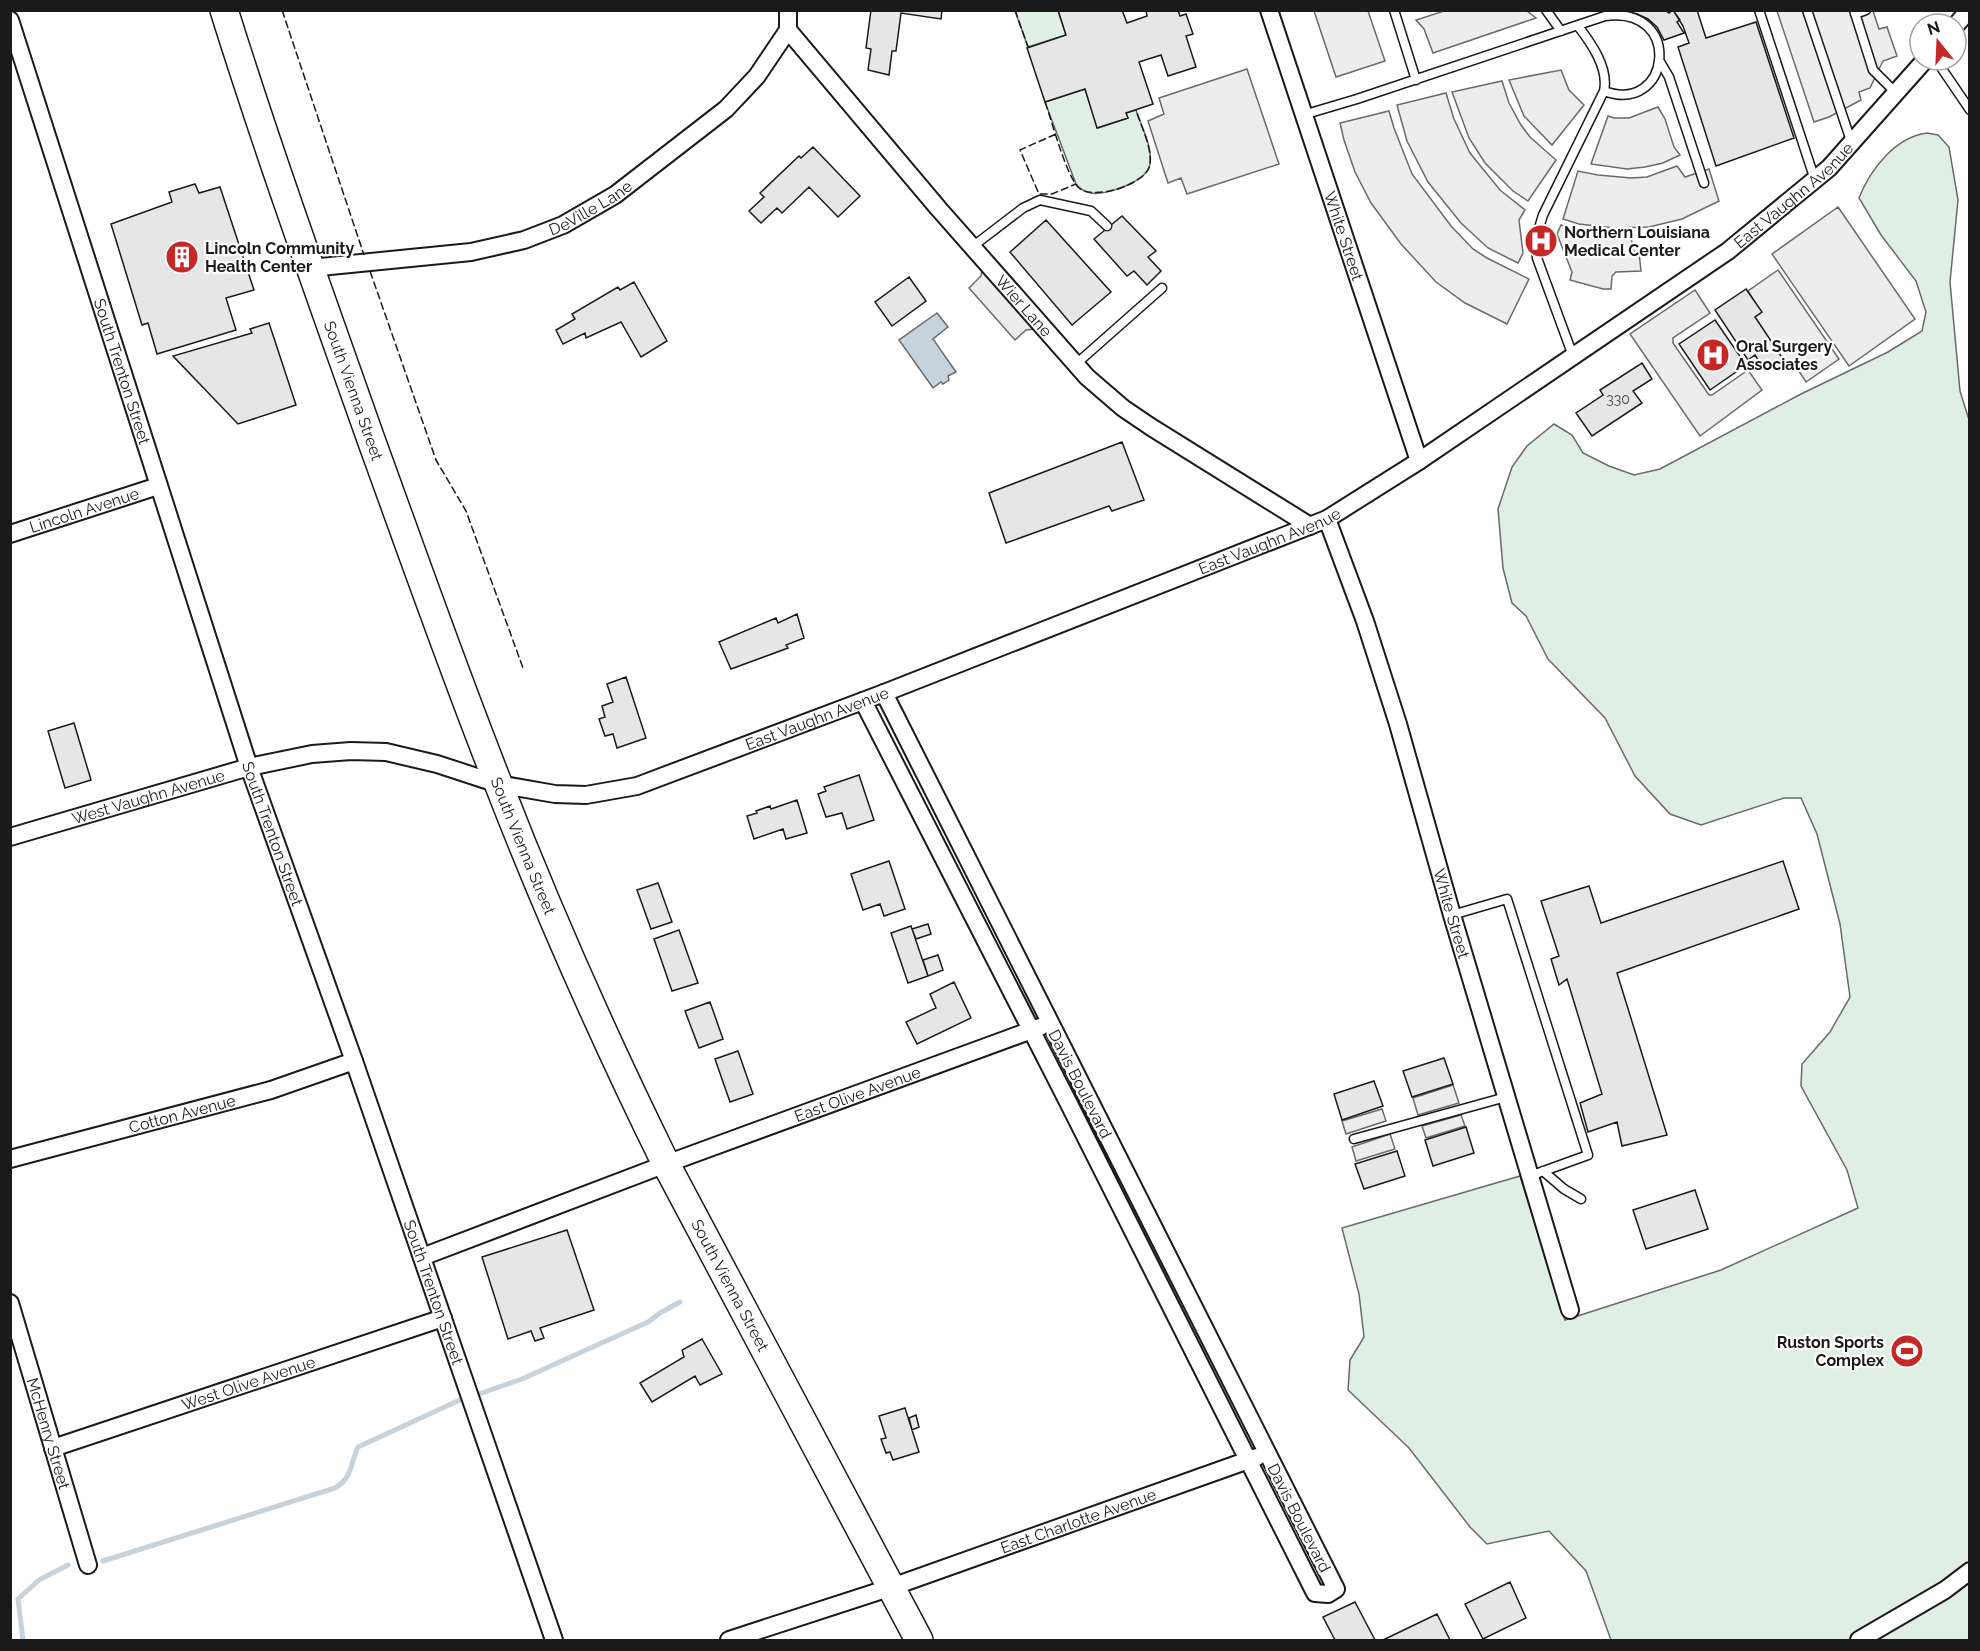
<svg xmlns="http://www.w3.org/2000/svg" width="1980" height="1651" font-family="Raleway,sans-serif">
<rect width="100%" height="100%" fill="#fff"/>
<path fill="#e0efe3" stroke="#6a6a6a" stroke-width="1.5" d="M1015,11H1058L1066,35L1028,47Z
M1085,89L1098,128L1128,118L1126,113L1136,110C1141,126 1153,147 1150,164C1148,181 1106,196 1091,193C1084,192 1080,189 1076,184L1045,102Z
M1927,133L1938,135L1949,147L1958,200L1950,282L1960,391L1970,423L1969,1640H1611L1586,1571L1549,1531L1487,1544L1470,1527L1409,1448L1348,1390L1350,1360L1364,1337L1359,1294L1342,1228L1520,1176L1565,1320L1721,1270L1858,1208L1847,1170L1801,1086L1802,1064L1830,1032L1850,997L1840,924L1817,834L1801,798H1784L1701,825L1670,814L1635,776L1605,718L1548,659L1526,616L1512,603L1503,568L1498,509L1512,467L1527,446L1554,424L1572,435L1583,453L1609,466L1634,475L1660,469L1801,394L1888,352L1922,331L1926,312L1916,281L1881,235L1859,198C1870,170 1895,137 1927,133Z"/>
<path fill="#ededed" stroke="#6a6a6a" stroke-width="1.5" d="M1314,11H1368L1385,61L1336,77Z
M1444,11H1527L1536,18L1433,53L1424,29L1416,20Z
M1777,11H1873L1879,29L1887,27L1897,56L1883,61L1870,88L1859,92L1861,100L1829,117L1814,122Z
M1247,69L1279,164L1187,194L1181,178L1168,183L1148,121L1164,114L1159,98Z
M1561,70L1569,90L1584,105L1552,145L1524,116L1509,80Z
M1502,81L1509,103L1521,125L1530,137L1556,160L1528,201L1513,191L1485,163L1469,138L1452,92Z
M1446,93L1454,119L1470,153L1500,190L1525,210L1519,220L1523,253L1518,263L1488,248L1461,223L1428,182L1407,141L1397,105Z
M1658,107L1665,119L1674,147L1680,155L1663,163L1645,167L1627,169L1591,164L1608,116L1614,118H1629Z
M1389,111L1394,128L1412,174L1451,226L1473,249L1487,258L1529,279L1507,324L1465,303L1436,282L1401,244L1371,203L1355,172L1344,140L1340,123Z
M1677,166L1685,177L1709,169L1719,201L1682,219L1649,227L1614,228L1579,224L1563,219L1578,171L1598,175L1631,178L1647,177Z
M1838,207L1915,319L1849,366L1772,254Z
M1561,225L1582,233L1631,236L1633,251L1639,252L1641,271L1616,272L1612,276L1611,289H1603L1570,280L1572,272L1557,234Z
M982,270L1035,329L1026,330L1015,340L969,288L981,276Z
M1778,270L1839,359L1806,382L1793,362L1787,366L1755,317L1761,312L1748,291Z
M1695,290L1710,313L1673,338V343L1709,395H1712L1748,370L1762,390L1700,436L1630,334Z
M1453,1085L1459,1103L1418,1115L1413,1098Z
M1382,1109L1386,1121L1346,1134L1342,1121Z
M1461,1115L1465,1126L1426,1138L1422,1126Z
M1390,1134L1395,1149L1356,1161L1352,1147Z"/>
<path fill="#c6d2dc" stroke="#6a6a6a" stroke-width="1.5" d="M937,313L948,327L933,339L956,372L948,376L949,380L943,384L941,382L933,388L899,340Z"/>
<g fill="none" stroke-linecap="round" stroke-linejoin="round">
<path stroke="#c6d2dc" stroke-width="5" d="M479,1394L522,1379L648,1322L660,1313L680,1302
M103,1561L335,1488C353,1477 350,1464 358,1447L462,1399
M23,1640L18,1599L39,1580L68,1565"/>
</g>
<path fill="#e6e6e6" stroke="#1a1a1a" stroke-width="1.5" d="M871,10H942L941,19L901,13L896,51H892L889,75L868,70L871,49L866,48Z
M1058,10H1122L1127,23L1147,16L1146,10H1178L1180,16L1186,14L1193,34L1186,36L1196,67L1168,76L1161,55L1139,62L1153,104L1126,113L1128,118L1097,128L1085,89L1045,102L1027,48L1066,35Z
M1665,10L1669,13L1673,10L1680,20L1677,22L1684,33L1664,40L1657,27L1648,19L1637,14L1623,11Z
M1673,10H1697L1706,38L1756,22L1794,138L1716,166L1678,47L1689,43L1683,26Z
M813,147L860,196L838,217L809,187L782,213L777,208L761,223L749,211L764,197L760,193L799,156L801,158Z
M195,184L199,193L220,187L254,290L226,298L236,330L157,354L148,323L142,325L111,224L172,202L169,192Z
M1122,216L1156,251L1148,257L1161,271L1147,285L1134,271L1127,276L1094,239Z
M1046,220L1111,292L1072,325L1010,252Z
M909,277L926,301L892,326L875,302Z
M634,282L667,341L641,357L621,322L586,338L585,333L563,344L556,330L575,319L572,314L618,287L620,290Z
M1746,289L1762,312L1755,317L1783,359L1765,371L1755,355L1748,360L1715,310Z
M1715,320L1746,365L1710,390L1679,344Z
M269,323L296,405L238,424L173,356L252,333L250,329Z
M1642,363L1652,379L1633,391L1642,403L1592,436L1576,413L1603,395L1600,390Z
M1122,442L1144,500L1112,511L1109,506L1006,543L989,493Z
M797,614L804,638L786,645L788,648L731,669L719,642L776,618L778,623Z
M626,677L646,738L617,748L613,734L605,736L599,719L605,717L602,706L613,702L607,684Z
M74,723L91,780L65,788L48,731Z
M859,775L874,820L847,829L842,813L826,817L818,794L826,791L824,787Z
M797,800L807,833L786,839L783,829L754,839L747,816L757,813L756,811L770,806L771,809Z
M889,861L905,909L884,916L880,904L863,910L851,874Z
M1783,861L1799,909L1617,973L1667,1135L1622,1146L1617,1122L1588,1132L1580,1103L1602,1094L1567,979L1559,985L1551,959L1559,956L1541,901L1589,886L1601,923Z
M658,883L672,922L651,929L637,890Z
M928,924L931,934L916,939L912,929Z
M911,926L928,976L908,983L891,933Z
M679,930L698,983L672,991L654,939Z
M938,955L943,970L928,976L923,960Z
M954,982L971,1018L917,1044L906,1022L936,1008L930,994Z
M710,1002L723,1039L699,1048L685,1011Z
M738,1051L753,1094L730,1102L715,1059Z
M1444,1058L1453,1084L1412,1097L1403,1071Z
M1374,1081L1383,1106L1342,1120L1334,1094Z
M1466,1127L1474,1153L1433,1166L1425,1140Z
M1397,1151L1405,1176L1364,1189L1355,1164Z
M1695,1190L1708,1229L1646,1249L1633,1210Z
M567,1230L594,1310L540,1328L544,1338L535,1341L531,1331L508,1339L482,1257Z
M702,1339L722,1374L700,1385L695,1376L652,1402L640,1383L684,1357L682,1350Z
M905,1408L919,1452L893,1460L890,1452L886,1453L881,1439L886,1438L879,1416Z
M916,1415L919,1427L912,1430L909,1418Z
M1510,1582L1526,1618L1483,1639L1465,1604Z
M1355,1602L1375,1640H1335L1323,1617Z
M1437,1614L1450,1640H1383Z"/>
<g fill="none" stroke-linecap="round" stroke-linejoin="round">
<g stroke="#1a1a1a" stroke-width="11">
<path id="service" d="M1394,10L1416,80
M1546,10L1561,31
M1759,10L1815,180
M1807,10L1852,144
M1854,10L1873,70L1896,93
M1855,14L1866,10
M1578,26C1591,43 1609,68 1604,91
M1659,60L1669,77L1704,183
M1936,60L1970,110
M1303,115L1357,99L1605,16C1684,5 1671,116 1604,91L1543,215L1535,241L1537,258L1573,356
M972,247L1023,208L1040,200L1091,211L1107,226
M1076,364L1162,288
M1452,915L1507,899L1588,1155L1530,1176
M1354,1139L1506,1097
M1543,1171L1564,1189L1581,1199"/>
</g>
<g stroke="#1a1a1a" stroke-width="20">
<g id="minor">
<path id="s1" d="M1269,10L1419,461"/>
<path id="s2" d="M10,20L249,767L354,1061L554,1640"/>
<path d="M1956,25L1969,10"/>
<path id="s3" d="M788,30L938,208L1087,377L1123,408L1151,427L1310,526"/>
<path id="s4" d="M310,268L471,252L524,240L563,225L615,195L726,109L757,76L788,30V10"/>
<path id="s5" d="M1327,519L1365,621L1398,724L1452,915L1570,1310"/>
<path id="s6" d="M10,534L158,486"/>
<path d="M863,701L1068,1102L1315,1593L1328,1594L1336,1589L884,693"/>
<path id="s7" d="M10,837L249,767L312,754L351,751L386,752L437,764L498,784L555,794L586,795L637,786L884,693L1327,519L1419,461L1728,251L1829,168L1925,60"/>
<path id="s8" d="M10,1159L271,1090L354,1061"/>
<path id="s9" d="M422,1257L666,1164L1040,1027"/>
<path id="s10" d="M10,1303L88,1565"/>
<path id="s11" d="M53,1448L443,1318"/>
<path id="s12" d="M729,1640L889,1588L1257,1457"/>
<path d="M1859,1640L1945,1590L1970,1571"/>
</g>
</g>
<g stroke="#1a1a1a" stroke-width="30">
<g id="trunk">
<path id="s13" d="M224,10C270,157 322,301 373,445C414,558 454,672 498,783C548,912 605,1040 666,1164L919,1640"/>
</g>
</g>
<use href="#service" stroke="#fff" stroke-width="8"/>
<use href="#minor" stroke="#fff" stroke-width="16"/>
<use href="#trunk" stroke="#fff" stroke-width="27"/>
<path stroke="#1a1a1a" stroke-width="1.5" stroke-dasharray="8 3" stroke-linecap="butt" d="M282,10L364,255
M1015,10L1028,47
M1045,102C1052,121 1066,176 1079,188C1094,201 1148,184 1150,164C1152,147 1141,126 1136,110
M1056,134L1020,150L1039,194H1052L1076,184
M370,271L436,460L466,511L523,668"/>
</g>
<defs>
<g id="hospital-disc" transform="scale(1.725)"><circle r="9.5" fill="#c62828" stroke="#fff"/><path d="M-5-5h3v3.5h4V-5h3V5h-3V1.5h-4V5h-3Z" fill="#fff"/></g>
<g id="building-disc" transform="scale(1.725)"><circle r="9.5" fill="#c62828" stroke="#fff"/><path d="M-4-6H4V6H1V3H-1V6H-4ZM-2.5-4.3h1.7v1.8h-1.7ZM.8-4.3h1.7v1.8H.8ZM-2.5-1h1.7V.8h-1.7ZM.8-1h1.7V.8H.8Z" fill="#fff"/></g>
<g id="stadium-disc" transform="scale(1.725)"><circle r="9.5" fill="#c62828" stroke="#fff"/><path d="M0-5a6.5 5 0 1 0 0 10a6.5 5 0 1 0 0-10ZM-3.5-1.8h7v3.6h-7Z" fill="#fff"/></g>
</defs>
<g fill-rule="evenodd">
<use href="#hospital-disc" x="1541" y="241"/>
<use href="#building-disc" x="182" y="257"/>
<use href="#hospital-disc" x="1713" y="355"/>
<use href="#stadium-disc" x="1907" y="1351"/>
</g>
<g text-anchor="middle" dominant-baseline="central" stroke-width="4.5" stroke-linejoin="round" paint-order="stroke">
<g font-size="14" fill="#4d4d4d">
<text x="1618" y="399">330</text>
</g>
<g font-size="16" fill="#1a1a1a" stroke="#fff">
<text stroke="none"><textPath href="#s7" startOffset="1953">East Vaughn Avenue</textPath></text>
<text stroke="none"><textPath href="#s4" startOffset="290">DeVille Lane</textPath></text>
<text stroke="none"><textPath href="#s1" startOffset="238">White Street</textPath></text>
<text stroke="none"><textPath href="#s3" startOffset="363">Wier Lane</textPath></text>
<text stroke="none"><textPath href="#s2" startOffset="369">South Trenton Street</textPath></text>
<text stroke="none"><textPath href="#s13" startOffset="402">South Vienna Street</textPath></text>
<text stroke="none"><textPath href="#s6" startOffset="78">Lincoln Avenue</textPath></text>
<text stroke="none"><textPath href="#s7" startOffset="1323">East Vaughn Avenue</textPath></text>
<text stroke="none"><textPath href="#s7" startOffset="837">East Vaughn Avenue</textPath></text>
<text stroke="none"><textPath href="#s7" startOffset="144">West Vaughn Avenue</textPath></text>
<text stroke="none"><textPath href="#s2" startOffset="855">South Trenton Street</textPath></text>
<text stroke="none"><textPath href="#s13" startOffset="888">South Vienna Street</textPath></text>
<text stroke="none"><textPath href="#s5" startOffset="414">White Street</textPath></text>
<text transform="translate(1080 1084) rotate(63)">Davis Boulevard</text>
<text stroke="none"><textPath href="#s9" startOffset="465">East Olive Avenue</textPath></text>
<text stroke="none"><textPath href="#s8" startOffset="178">Cotton Avenue</textPath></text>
<text stroke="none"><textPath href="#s13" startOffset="1374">South Vienna Street</textPath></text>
<text stroke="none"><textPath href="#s2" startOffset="1341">South Trenton Street</textPath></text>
<text stroke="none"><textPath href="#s11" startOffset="206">West Olive Avenue</textPath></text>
<text stroke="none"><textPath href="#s10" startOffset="136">McHenry Street</textPath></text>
<text transform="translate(1299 1518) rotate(63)">Davis Boulevard</text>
<text stroke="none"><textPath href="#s12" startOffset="369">East Charlotte Avenue</textPath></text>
</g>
<g font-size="16" font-weight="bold" fill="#1a1a1a" stroke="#fff" text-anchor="start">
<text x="1564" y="232">Northern Louisiana<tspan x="1564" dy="18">Medical Center</tspan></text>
<text x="205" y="248">Lincoln Community<tspan x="205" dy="18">Health Center</tspan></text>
<text x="1736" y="346">Oral Surgery<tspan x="1736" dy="18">Associates</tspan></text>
<text x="1884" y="1342" text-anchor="end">Ruston Sports<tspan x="1884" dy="18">Complex</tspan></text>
</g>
</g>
<rect width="1980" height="1651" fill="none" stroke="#1a1a1a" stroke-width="24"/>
<g transform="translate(1938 42) rotate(342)"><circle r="28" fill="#ffffff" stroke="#a3a3a3" stroke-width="1.5"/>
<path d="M0-4.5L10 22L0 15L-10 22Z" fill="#c62828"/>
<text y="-9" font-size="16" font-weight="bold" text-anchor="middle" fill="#1a1a1a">N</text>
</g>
</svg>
